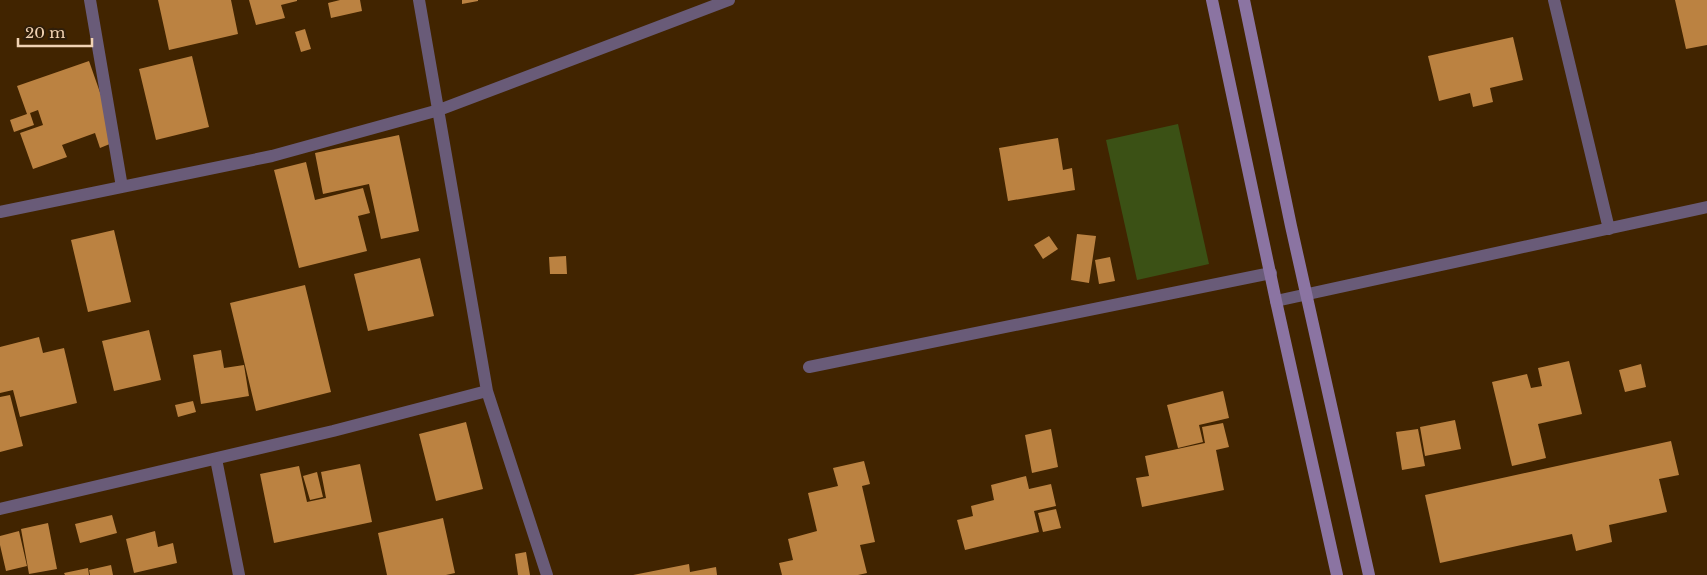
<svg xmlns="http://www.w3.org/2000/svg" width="1707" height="575" font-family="'Libre Baskerville',serif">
<rect width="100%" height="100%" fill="#412400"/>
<path fill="#3b5115" d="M1178,124L1209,264L1137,280L1106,140Z"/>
<path fill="#bb8241" d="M158,0H231L238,34L169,50Z
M249,0H297V1L281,5L285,18L256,25Z
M340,0H360L362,11L331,18L328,3Z
M462,0H478V1L462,4Z
M1675,0H1707V45L1686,49Z
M305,29L311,49L301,52L295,32Z
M1513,37L1523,80L1490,88L1493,102L1473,107L1470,93L1439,101L1428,56Z
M192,56L209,127L156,140L139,69Z
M89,61L117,141L100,148L95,133L62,145L67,157L33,169L20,133L43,125L38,110L30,113L34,125L14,132L10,120L27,114L17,86Z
M399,135L419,231L381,239L369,184L323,194L315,153Z
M1058,138L1063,170L1072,168L1075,190L1008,201L999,148Z
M306,162L315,200L363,188L370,213L358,216L367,251L299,268L274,170Z
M114,230L131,302L88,312L71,240Z
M1077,234L1096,236L1089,283L1071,280Z
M1049,236L1058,249L1043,259L1034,245Z
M566,256L567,274H550L549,257Z
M1110,257L1115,281L1099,284L1095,260Z
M420,258L434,316L368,331L354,274Z
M305,285L331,392L256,411L230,303Z
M149,330L161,380L114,391L102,341Z
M39,337L43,353L64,348L77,403L20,417L13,390L0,393V347Z
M221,350L224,368L244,365L249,396L201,404L193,355Z
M1569,361L1582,414L1538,424L1546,458L1512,466L1492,382L1527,374L1531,388L1542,386L1538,368Z
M1641,364L1646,387L1625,392L1619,370Z
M1223,391L1229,418L1199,425L1203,442L1178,448L1167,405Z
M10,395L23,446L0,452V397Z
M193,401L196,412L178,417L175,405Z
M1455,420L1461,449L1425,456L1420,427Z
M466,422L483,489L436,501L419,434Z
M1223,423L1229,447L1216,450L1224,490L1142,507L1136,478L1149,476L1145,456L1205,443L1202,427Z
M1051,429L1058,467L1032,473L1025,435Z
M1418,429L1425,466L1402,470L1396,432Z
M1671,441L1679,475L1659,479L1667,512L1609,525L1612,542L1576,551L1572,534L1440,563L1425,495Z
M864,461L870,484L862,486L875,542L860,545L867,573L858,575H782L779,563L793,560L788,539L817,531L808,493L838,486L833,468Z
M360,464L372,522L274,543L260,474L299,466L307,502L326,498L321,472Z
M317,472L323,497L310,500L303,476Z
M1026,476L1029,489L1051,484L1056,506L1034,511L1039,532L965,550L957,520L973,516L971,506L994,500L991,485Z
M1056,509L1061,528L1043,532L1038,513Z
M112,515L117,533L80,543L75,524Z
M443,518L455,573L446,575H387L378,533Z
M48,523L57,569L29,574L21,529Z
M19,531L27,566L6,571L0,545V536Z
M155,531L158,547L173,543L177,563L134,573L126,539Z
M526,552L530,575H518L515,554Z
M689,564L690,572L716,567L717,575H633Z
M111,565L113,575H90L89,570Z
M88,568L89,575H65L64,573Z"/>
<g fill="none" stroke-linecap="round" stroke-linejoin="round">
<path stroke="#695b78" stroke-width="12" d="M90,0L122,187
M419,0L487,391L547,575
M1554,0L1609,229
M0,212L272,156L439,110L729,0
M1276,301L1707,207
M809,367L1271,273
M216,459L239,575
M0,509L333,431L487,391"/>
<path stroke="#8b74a2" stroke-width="12" d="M1212,0L1276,301L1337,575
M1244,0L1291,226L1369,575"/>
</g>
<path d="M18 38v8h74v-8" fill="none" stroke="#f1d2b3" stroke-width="2.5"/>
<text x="25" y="38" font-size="15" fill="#f1d2b3" stroke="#301e09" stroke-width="4" paint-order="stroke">20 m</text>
</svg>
